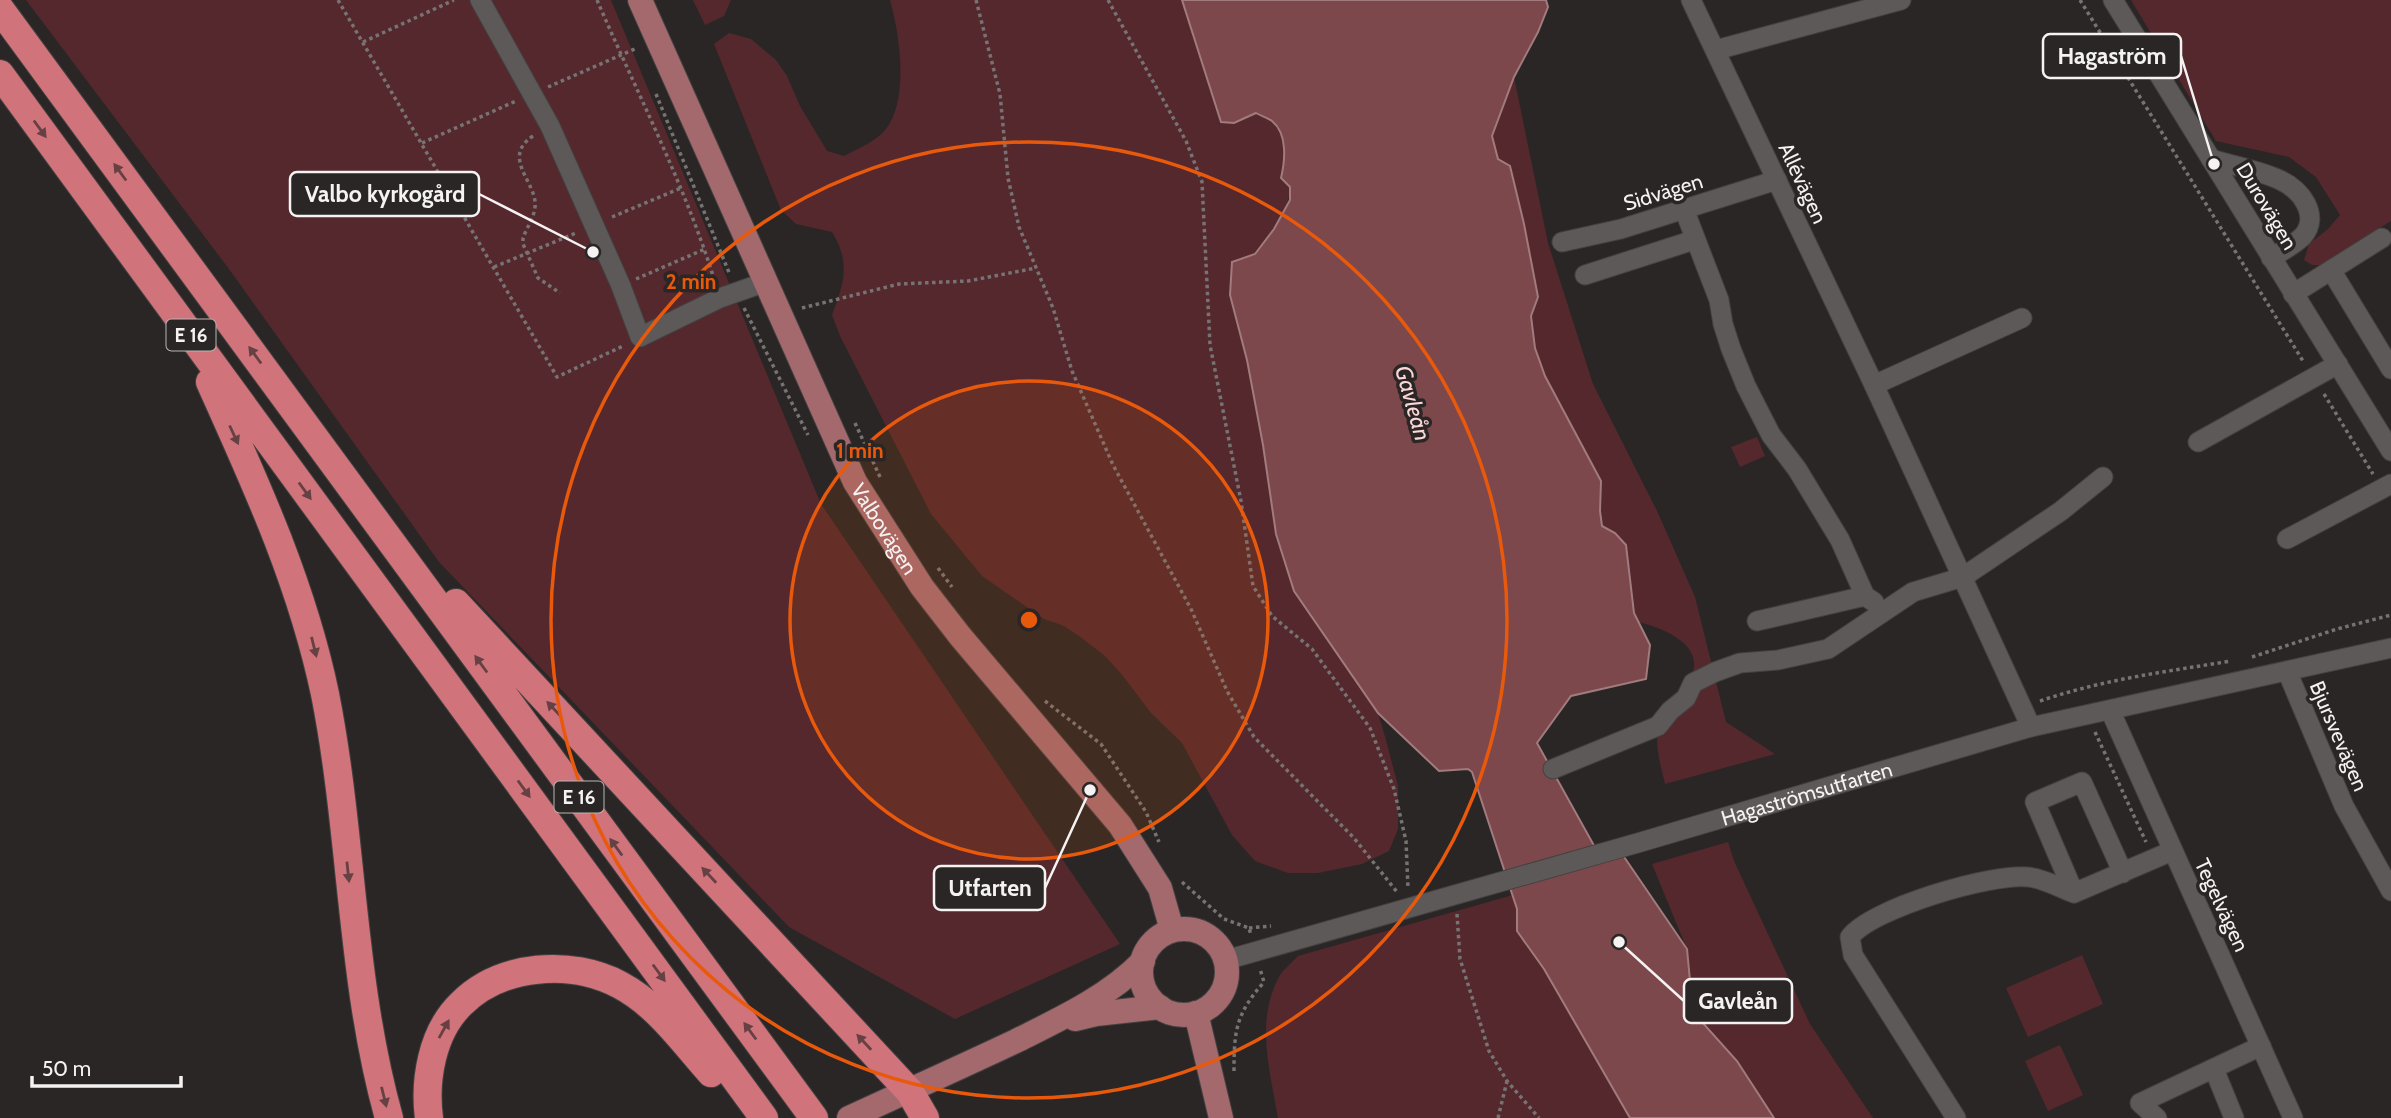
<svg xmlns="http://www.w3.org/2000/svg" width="2391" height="1118" font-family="Cabin,sans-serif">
<rect width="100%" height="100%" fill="#2b2626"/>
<path fill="#54282c" d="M26,0H611L821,504L1120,944L955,1019L789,927L439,562L229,269Z
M693,0H731L724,16L705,25Z
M890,0H1182L1221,122L1234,123L1256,113C1261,116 1268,118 1272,121C1288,134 1285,161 1281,177L1290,187C1290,214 1268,234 1254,256C1246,269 1238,282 1230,295L1247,360L1263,445L1276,534L1294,591L1378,713L1386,740L1398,786V829L1389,851L1362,864L1318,873H1288L1255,861L1232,835L1182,743L1151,713L1123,676L1105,656L1079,636L1064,626L1044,619L982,576L931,514L840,336L832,315C844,284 851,262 832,232L796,224L781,210L714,44L729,33L751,39L776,60L787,76L800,106L827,151L844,156C857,149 877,141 886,129C909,99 900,35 890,0Z
M2131,0H2391V221L2322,265H2312L2304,260L2309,244L2328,229L2340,215L2316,177L2289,157L2216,141Z
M1514,77L1548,243L1593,384L1658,513L1695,597L1726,722L1775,754L1665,784C1660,763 1653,740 1660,719C1663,707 1679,695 1686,685C1713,649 1667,629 1639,622C1622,589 1639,549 1602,526L1600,511L1601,480L1545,376L1535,348L1531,316L1538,297L1524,224L1510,166L1498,159L1492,136Z
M1757,437L1765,456L1740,467L1731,447Z
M1728,842L1734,861L1810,1024L1873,1118H1774L1737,1061L1693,1012L1687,949L1652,864Z
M1513,895L1517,909V931L1544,969L1630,1118H1278C1270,1071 1255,1021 1279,977C1283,969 1292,963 1298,956Z
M2082,955L2103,1004L2028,1037L2006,988Z
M2060,1045L2083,1095L2048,1111L2025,1061Z"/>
<path fill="#7d484c" stroke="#a17b7e" stroke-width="2" d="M1182,0H1546L1548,7L1538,32L1514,77L1492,136L1498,159L1510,166L1524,224L1538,297L1531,316L1535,348L1545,376L1601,481L1600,511L1602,526L1615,533L1626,545L1634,613L1650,645L1646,679L1571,696L1537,743L1597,851L1618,848L1687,949L1693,1012L1737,1061L1774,1118H1630L1544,969L1517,931V909L1472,772L1468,769L1439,771L1378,713L1294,591L1276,534L1263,445L1247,360L1230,295L1232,262L1255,254L1274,229L1290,200V187L1281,178C1285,161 1288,134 1272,121C1268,118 1261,116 1256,113L1234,123L1221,122Z"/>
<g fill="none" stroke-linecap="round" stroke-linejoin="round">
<g stroke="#444141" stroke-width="21">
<g id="minor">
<path d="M480,0L550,126L621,286L640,337L720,298L766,282"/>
<path d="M1691,0L1874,385L2031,727"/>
<path d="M2113,0L2391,451"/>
<path d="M1716,50L1901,0"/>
<path d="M2211,159C2233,166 2259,170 2280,180C2300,189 2321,215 2303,236C2294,245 2282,251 2271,258"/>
<path d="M1684,209L1719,300L1723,324L1731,349L1746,386L1771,435L1797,469L1840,540L1865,596"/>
<path d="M1562,242L1621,229L1777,180"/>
<path d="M2331,270L2391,369"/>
<path d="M1585,275L1694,240"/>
<path d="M2293,294L2382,238"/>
<path d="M1874,385L2022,318"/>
<path d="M2198,442L2338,364"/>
<path d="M2287,539L2391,484"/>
<path d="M1757,621L1865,596L1874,602"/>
<path d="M2287,671L2344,806L2391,891"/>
<path d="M2110,710L2293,1118"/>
<path d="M1553,769L1658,726L1670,711L1686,698L1693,683L1715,672L1740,663L1778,660L1828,649L1913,592L1963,577L2061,511L2103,477"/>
<path d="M2123,873L2082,782L2035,802L2074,893L2172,851"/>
<path id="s1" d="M1226,960L1641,842L2031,727L2391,648"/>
<path d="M2214,1069L2234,1118"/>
<path d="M1956,1118L1853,955L1850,937C1872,908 1992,873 2028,877C2043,878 2060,888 2074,893"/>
<path d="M2157,1118L2140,1103L2261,1046"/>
</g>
</g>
<g stroke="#444141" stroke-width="26">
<g id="major">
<path id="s2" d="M640,0L855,482L922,587L960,636L1120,825L1160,888L1172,930"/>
<circle cx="1184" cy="972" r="43"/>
<path d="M1196,1013L1221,1118"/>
<path d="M1075,1019L1096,1014L1160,1007"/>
<path d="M849,1118C905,1092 961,1067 1016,1041C1060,1019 1108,997 1143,961"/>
</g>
</g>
<g stroke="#444141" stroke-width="30">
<path id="highway" d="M0,9L814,1118
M0,74L764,1118
M210,382C256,484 302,584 325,694C353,835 350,979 389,1118
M456,603L910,1092L925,1118
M429,1118C424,1080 432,1032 461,1004C501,964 571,959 620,985C658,1005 683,1042 711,1073"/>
</g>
<path stroke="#777373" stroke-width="3.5" stroke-dasharray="3.5 3.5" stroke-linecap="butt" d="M338,0L557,377L623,346
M597,0C637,93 685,185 715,282
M976,0L1000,94L1008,178L1019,227L1053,308L1072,371L1113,465L1191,609L1227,691L1254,737L1354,838L1397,892
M1108,0L1186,141L1202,182L1210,345L1241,501L1253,586L1272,616L1312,649L1370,728L1394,789L1406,841L1408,888
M2080,0L2303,361
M363,42L454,0
M548,87L637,48
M656,94L730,275
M533,136C500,158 538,183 535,207C534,218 526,229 523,238V244L538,278L560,293
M422,143L516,101
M612,217L681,188
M494,267L576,233
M636,279L705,249
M744,308L808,435
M802,308L899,284L968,281L1036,268
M2324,394L2373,474
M855,423L881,479
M938,568L952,587
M2252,657L2337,629L2391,615
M1045,701L1101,744L1146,812L1159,842
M2040,701C2105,679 2164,672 2231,661
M2095,732L2146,842
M1182,882L1224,919L1249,928L1251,935
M1457,914L1460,959L1489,1051L1507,1081L1539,1118
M1249,928L1271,926
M1234,1071C1234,1030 1236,1014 1264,982L1260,969
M1498,1118L1507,1081"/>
<use href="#minor" stroke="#5e5959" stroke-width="19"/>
<use href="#major" stroke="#a3696d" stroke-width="24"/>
<use href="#highway" stroke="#d1737a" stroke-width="28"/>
</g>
<defs><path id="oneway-solid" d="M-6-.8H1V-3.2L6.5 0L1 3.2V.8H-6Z" transform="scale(1.75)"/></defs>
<g fill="#654143">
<use href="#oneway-solid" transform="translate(40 129) rotate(54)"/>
<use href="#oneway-solid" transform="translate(120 172) rotate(-126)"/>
<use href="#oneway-solid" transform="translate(255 355) rotate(-126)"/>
<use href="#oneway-solid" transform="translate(234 435) rotate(65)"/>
<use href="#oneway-solid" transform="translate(305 491) rotate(54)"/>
<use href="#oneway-solid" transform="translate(314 647) rotate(76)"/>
<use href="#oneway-solid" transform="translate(481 664) rotate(-126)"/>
<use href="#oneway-solid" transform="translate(554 709) rotate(-133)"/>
<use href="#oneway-solid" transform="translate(524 789) rotate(54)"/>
<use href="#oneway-solid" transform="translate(616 847) rotate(-126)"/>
<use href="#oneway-solid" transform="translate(348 872) rotate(84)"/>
<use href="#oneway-solid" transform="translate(709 875) rotate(-133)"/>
<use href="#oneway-solid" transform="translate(659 973) rotate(54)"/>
<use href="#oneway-solid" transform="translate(444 1029) rotate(-61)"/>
<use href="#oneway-solid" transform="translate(750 1031) rotate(-126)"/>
<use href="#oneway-solid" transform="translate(864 1042) rotate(-133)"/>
<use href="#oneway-solid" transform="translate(384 1097) rotate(76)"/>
</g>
<circle cx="1029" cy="620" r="239" fill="#e8590c" fill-opacity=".12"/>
<g fill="none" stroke="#e8590c" stroke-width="3.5">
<circle cx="1029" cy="620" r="239"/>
<circle cx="1029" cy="620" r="478"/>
</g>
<g text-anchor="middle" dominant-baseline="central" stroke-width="7" stroke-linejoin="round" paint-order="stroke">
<g fill="#2b2626" stroke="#b8b5b5" stroke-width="2">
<rect x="166.5" y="319.5" width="49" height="31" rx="5"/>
<rect x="554.5" y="781.5" width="49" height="31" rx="5"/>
</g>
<g font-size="19" font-weight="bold" fill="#f4f2f2">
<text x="191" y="335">E 16</text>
<text x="579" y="797">E 16</text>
</g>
<g font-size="21" fill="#f4f2f2" stroke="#2b2626">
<text transform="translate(1803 183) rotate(65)">Allévägen</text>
<text transform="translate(1663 192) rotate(-17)">Sidvägen</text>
<text transform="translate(2267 206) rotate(59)">Durovägen</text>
<text stroke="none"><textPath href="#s2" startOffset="583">Valbovägen</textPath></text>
<text transform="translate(2339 736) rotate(67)">Bjursvevägen</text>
<text stroke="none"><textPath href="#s1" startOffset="604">Hagaströmsutfarten</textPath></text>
<text transform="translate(2222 905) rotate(65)">Tegelvägen</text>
</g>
<g font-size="23" font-style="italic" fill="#fcd7d8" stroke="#2b2626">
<text transform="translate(1413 403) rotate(74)">Gavleån</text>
</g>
</g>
<circle cx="1029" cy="620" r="10" fill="#e8590c" stroke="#2b2626" stroke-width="3.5"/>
<g font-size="21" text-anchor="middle" font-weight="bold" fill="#e8590c" stroke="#2b2626" stroke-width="7" stroke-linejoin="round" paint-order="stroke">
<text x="691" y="289">2 min</text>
<text x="860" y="458">1 min</text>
</g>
<path fill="none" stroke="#f4f2f2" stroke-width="2.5" d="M2214 164L2181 56M593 252L479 194M1090 790L1045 888M1619 942L1684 1001"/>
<g fill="#f4f2f2" stroke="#2b2626" stroke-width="2.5">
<circle cx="2214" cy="164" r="7"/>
<circle cx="593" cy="252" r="7"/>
<circle cx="1090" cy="790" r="7"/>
<circle cx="1619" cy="942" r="7"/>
</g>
<g fill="#2b2626" stroke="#f4f2f2" stroke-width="2.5">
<rect x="2043" y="34" width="138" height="44" rx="7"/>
<rect x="290" y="172" width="189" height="44" rx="7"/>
<rect x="934" y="866" width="111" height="44" rx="7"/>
<rect x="1684" y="979" width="108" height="44" rx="7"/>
</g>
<g font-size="23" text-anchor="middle" font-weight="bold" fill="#f4f2f2">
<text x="2112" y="64">Hagaström</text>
<text x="385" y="202">Valbo kyrkogård</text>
<text x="990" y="896">Utfarten</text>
<text x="1738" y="1009">Gavleån</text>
</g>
<path d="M32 1076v10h149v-10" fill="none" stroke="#f4f2f2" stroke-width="3.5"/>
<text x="42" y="1076" font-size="21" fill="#f4f2f2" stroke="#2b2626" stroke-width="5" paint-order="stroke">50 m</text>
</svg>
